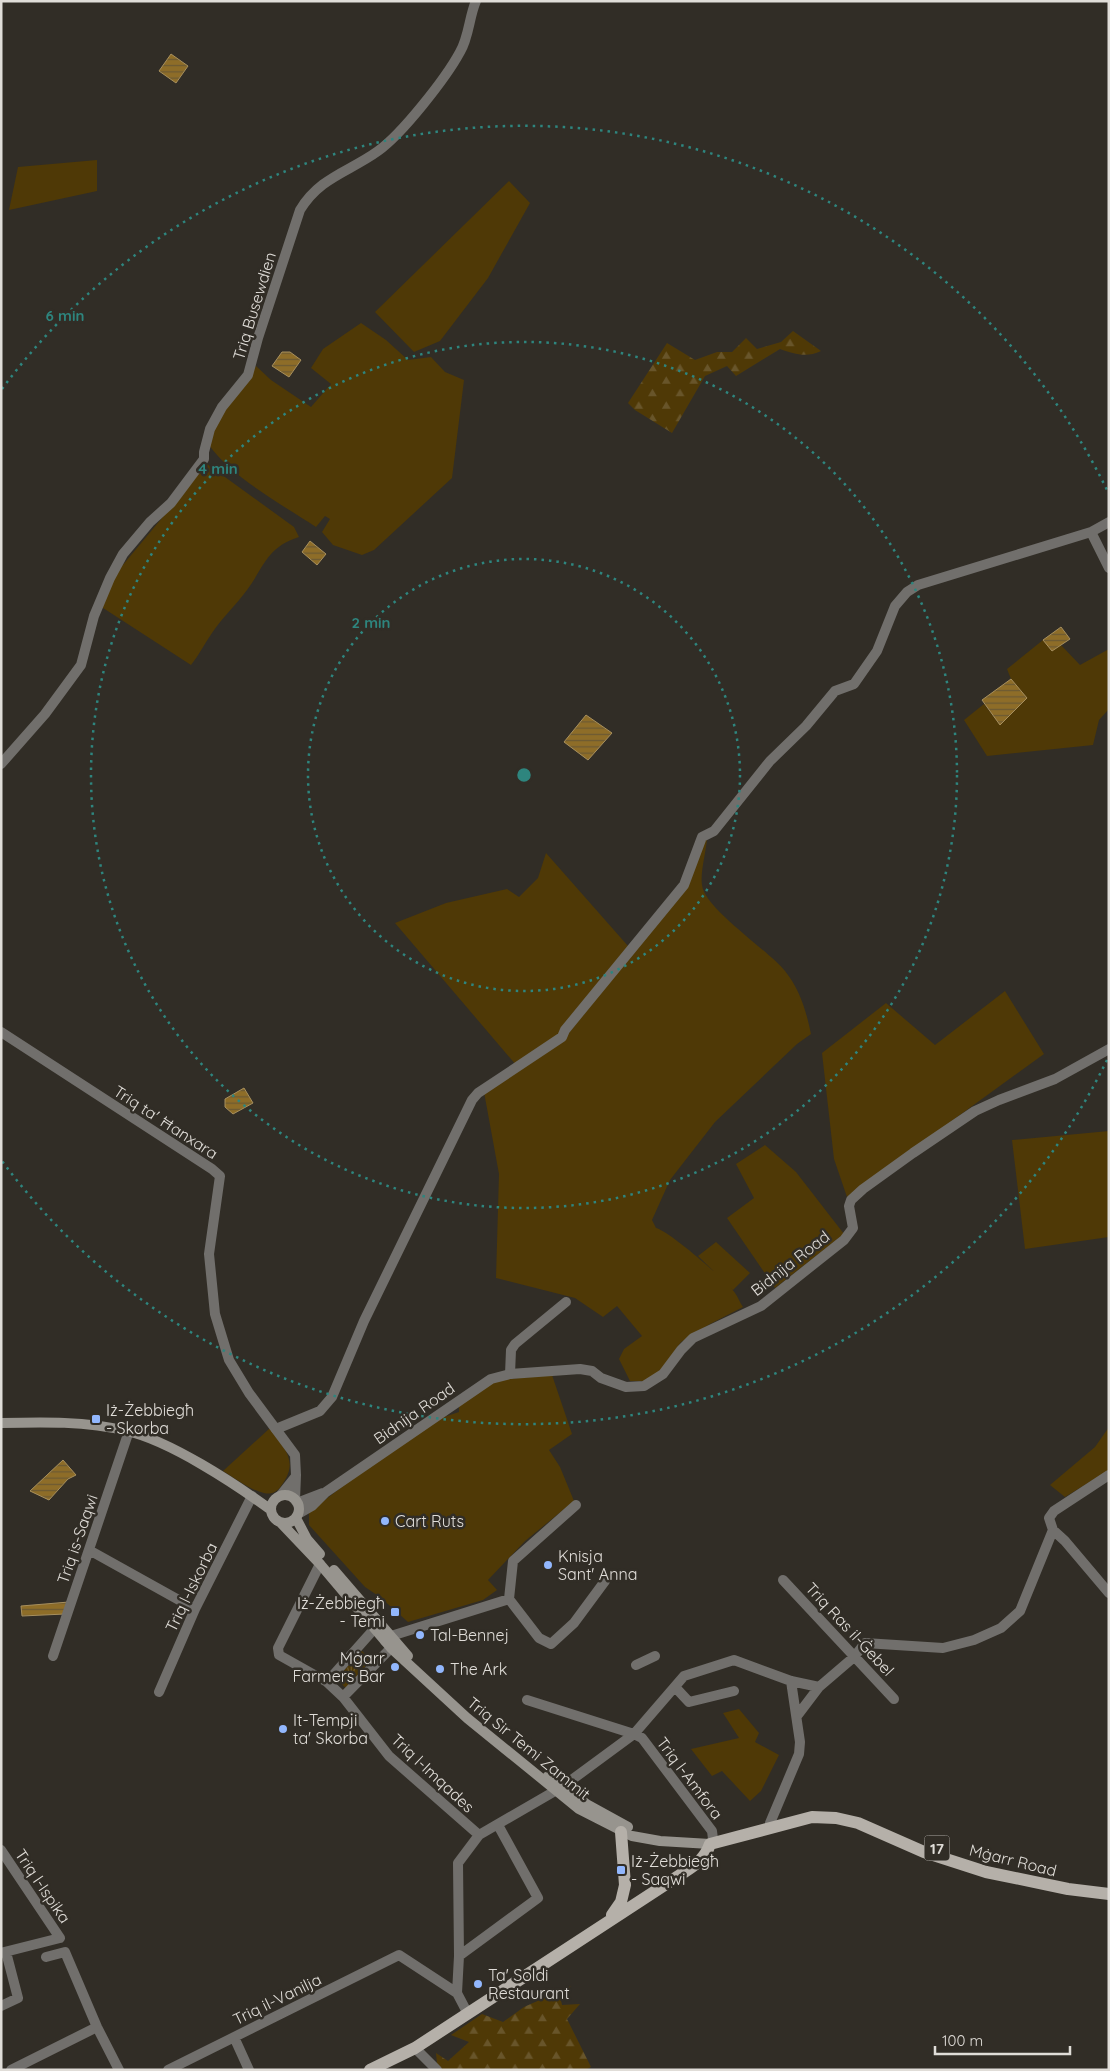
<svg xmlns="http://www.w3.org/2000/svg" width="1110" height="2071" font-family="Quicksand,sans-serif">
<defs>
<pattern id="forest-firs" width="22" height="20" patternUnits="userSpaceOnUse" patternTransform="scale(1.25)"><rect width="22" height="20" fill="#4f3906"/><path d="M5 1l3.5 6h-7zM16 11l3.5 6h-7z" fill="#68552a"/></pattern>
<pattern id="park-tufts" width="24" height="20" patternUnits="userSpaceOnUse" patternTransform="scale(1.25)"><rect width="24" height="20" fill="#4f3906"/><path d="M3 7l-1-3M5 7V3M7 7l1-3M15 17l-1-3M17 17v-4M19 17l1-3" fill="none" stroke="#68552a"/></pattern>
<pattern id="water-rules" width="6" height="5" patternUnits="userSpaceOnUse" patternTransform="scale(1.25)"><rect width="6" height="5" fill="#8e6d28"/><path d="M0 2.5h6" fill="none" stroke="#6c5a33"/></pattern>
</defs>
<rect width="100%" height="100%" fill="#312d26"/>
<path fill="#4f3906" d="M97,160V191L9,210L18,167Z
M509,181L530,203L488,278L440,341L414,352L375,312Z
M361,323L386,340L408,360L431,357L445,372L464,380L452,478L374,550L362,555L333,545L322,532L330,519L325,516L316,527C284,506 230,476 209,445L214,426L221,412L246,385L256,366L271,380L311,407L331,384L311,368L323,349Z
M207,464L294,527L299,537C267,547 264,567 247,590C236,605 222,618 212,633C205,643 199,655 191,665L100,606L117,572Z
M1043,640L1052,651L1060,644L1080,665L1109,649V709L1099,720L1093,745L987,756L964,720L984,704L1000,725L1027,698L1011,679L1007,669Z
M707,839C706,852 700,873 702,885C704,908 769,951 785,971C800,990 806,1010 811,1034L797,1044L715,1122L670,1180L652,1220L656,1228C669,1231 726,1280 735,1293C738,1297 740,1303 743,1307L710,1324L681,1342L662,1369L647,1381H630L619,1359L624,1349L642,1336L617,1306L603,1317L575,1298L496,1278L499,1174L484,1092L564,1039L687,885L703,843Z
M546,853L628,946L561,1033L516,1065L395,923L446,903L507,889L519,897L538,878Z
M1005,991L1044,1054L847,1197L834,1159L822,1053L886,1003L935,1045Z
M1109,1131V1237L1025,1249L1012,1140Z
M765,1145L796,1172L844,1234L775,1288L727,1218L754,1198L736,1164Z
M716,1242L750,1273L733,1290L698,1256Z
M552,1375L572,1434L549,1450L560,1467L574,1501L525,1541L488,1580L497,1590L483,1600L408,1622L380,1597L365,1587L309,1525V1512L376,1461L444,1417L459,1412V1404L497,1380Z
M1109,1427V1470L1065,1497L1050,1485L1095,1447Z
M270,1428C284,1449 300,1461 281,1486C277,1492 271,1495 264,1493C250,1490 235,1478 223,1471Z
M739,1709L759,1733L755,1742L779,1755L761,1791L750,1801L722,1771L712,1776L691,1749L739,1738L723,1713Z"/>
<path fill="url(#forest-firs)" d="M793,331L821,351C806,358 795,354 780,349L736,376L727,366L705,376L672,433L635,410L628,403L667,343L695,360L717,352H732L746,338L757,349L781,342Z
M571,1986L560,1996L562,2005L580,2004L567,2019L591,2067L585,2070H442L437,2063L436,2053L448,2061L469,2042L451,2035L482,2014L503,2022L524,2007Z"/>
<path fill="url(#park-tufts)" d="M362,1651L371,1660L346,1688L336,1679Z"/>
<path fill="url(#water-rules)" stroke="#a78f5d" d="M171,54L188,66L176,83L159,71Z
M282,352H290L301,360L289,377L272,366Z
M310,541L326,554L317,565L302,552Z
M1061,627L1070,639L1052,651L1043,640Z
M1011,679L1027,698L1000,725L982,700Z
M586,715L612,733L588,760L564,742Z
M244,1088L253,1103L233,1114L225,1107V1099Z
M63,1460L76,1475L68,1479L49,1500L30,1491Z
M69,1602L65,1614L22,1616L21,1606Z"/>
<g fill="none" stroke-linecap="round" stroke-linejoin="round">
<path stroke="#716f6c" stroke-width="10" d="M1091,532L1109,568
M510,1374L511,1350L515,1344L566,1302
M276,1429L320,1411L332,1397L364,1321L472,1100L478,1093L562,1037L565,1030L684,885L702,837L714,831L770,761L806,726L835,691L854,684L877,651L895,606L907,592L918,585L1091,532L1109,522
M1109,1475L1054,1511L1049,1518L1053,1530L1065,1541L1109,1593
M89,1550L195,1609
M320,1564L278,1648L279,1655L327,1682L343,1697L389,1756L479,1835
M783,1580L894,1699
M509,1599L539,1638L551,1644L574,1623L605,1581
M385,1641L391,1636L509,1599L513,1561L576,1505
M53,1656L129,1431
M636,1665L655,1656
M327,1682L375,1628
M675,1687L689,1702L734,1691
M159,1692L195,1609L252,1496
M343,1697L391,1648
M527,1700L634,1734L642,1738L712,1831L713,1839L710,1844
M797,1716L819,1687L854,1657L865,1643L943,1648L974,1640L1001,1628L1020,1611L1053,1530
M562,1787L634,1734L684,1676L734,1660L791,1681L819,1687
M770,1823L799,1754L800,1742L791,1681
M1,1850L60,1938L1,1953
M459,1956L538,1898L498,1825
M46,1957L65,1952L97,2027L119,2070
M457,1993L459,1956L458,1863L479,1835L555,1791
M1,2006L18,1998L6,1952
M234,2037L249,2070
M415,2048L437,2070
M11,2070L97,2027
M168,2070L399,1955L457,1993L468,2014"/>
<path stroke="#716f6c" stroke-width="10" d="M1,764L45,714L81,665L94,616L110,578L123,554L150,522L171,503L204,459V452L210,429L222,407L248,375L258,338L300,210C320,177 349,172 378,151C402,134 446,78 460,52C469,37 469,17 476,1
M1,1032L212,1169L220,1176L209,1254L215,1314L229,1360L249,1393L295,1455L296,1475L295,1500
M280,1496L296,1476
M297,1503L323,1493
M298,1514L312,1506L326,1492L491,1379L510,1374L580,1369L592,1371L601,1378L626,1387L644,1386L663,1374L681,1350L693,1338L761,1306L844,1240L853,1228L849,1206L851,1200L863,1189L913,1153L975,1111L999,1100L1055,1079L1109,1049"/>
<path stroke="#97948e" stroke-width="10" d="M1,1423C43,1422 86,1421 127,1431C170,1441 234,1483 271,1510
M271 1509a14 14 0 1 1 28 0a14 14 0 1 1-28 0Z
M296,1518L307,1539L320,1554
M281,1523L320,1564L391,1648L467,1718L579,1809L632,1836L660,1841L710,1844
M334,1570L408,1656
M548,1776L588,1805L628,1827"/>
<path stroke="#b5b0a9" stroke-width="12" d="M612,1915L621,1902L625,1885L621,1832
M370,2070L415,2048L683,1873C695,1865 705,1859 710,1844L812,1817L836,1818L858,1823L924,1852L986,1872L1068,1889L1109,1894"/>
</g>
<g fill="none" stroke="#2e857e" stroke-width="2.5" stroke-dasharray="2.5 5">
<circle cx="524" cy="775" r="216"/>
<circle cx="524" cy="775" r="433"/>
<path d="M1107 1060A649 649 0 0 1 2 1161M2 389A649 649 0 0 1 1107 490"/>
</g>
<g fill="#92b7fd" stroke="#312d26" stroke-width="2">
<rect x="91" y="1414" width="10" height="10" rx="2.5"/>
<circle cx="385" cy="1521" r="5"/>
<circle cx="548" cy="1565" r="5"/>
<rect x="390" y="1607" width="10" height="10" rx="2.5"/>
<circle cx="420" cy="1635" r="5"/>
<circle cx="395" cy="1667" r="5"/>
<circle cx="440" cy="1669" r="5"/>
<circle cx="283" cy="1729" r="5"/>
<rect x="616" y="1865" width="10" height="10" rx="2.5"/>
<circle cx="478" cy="1984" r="5"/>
</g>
<g text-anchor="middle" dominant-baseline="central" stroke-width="5" stroke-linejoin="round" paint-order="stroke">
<rect fill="#312d26" stroke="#aca8a3" stroke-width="1" x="924.5" y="1835.5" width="25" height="25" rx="4"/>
<g font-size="15" font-weight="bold" fill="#e0ddd8">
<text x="937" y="1848">17</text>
</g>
<g font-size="16" fill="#e0ddd8" stroke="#312d26">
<text transform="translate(254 306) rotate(-73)">Triq Busewdien</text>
<text transform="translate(166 1122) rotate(33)">Triq ta' Ħanxara</text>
<text transform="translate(790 1263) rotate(-38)">Bidnija Road</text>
<text transform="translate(414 1413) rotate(-35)">Bidnija Road</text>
<text transform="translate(77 1539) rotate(-71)">Triq is-Saqwi</text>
<text transform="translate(191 1587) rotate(-64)">Triq l-Iskorba</text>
<text transform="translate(850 1629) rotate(47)">Triq Ras il-Ġebel</text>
<text transform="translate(529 1748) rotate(39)">Triq Sir Temi Zammit</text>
<text transform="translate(433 1773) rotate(43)">Triq l-Imqades</text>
<text transform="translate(690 1778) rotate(53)">Triq l-Amfora</text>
<text transform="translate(1013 1860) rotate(14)">Mġarr Road</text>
<text transform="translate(43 1886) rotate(56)">Triq l-Ispika</text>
<text transform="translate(277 1999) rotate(-26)">Triq il-Vanilja</text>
</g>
<g font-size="16" fill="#e0ddd8" stroke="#312d26" text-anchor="start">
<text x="106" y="1410">Iż-Żebbiegħ<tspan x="106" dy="18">- Skorba</tspan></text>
<text x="395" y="1521">Cart Ruts</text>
<text x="558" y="1556">Knisja<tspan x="558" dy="18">Sant' Anna</tspan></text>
<text x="385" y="1603" text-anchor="end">Iż-Żebbiegħ<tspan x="385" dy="18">- Temi</tspan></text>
<text x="430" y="1635">Tal-Bennej</text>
<text x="385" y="1658" text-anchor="end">Mġarr<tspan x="385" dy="18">Farmers Bar</tspan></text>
<text x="450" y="1669">The Ark</text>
<text x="293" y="1720">It-Tempji<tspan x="293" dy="18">ta' Skorba</tspan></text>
<text x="631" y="1861">Iż-Żebbiegħ<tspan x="631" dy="18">- Saqwi</tspan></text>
<text x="488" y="1975">Ta' Soldi<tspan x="488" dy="18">Restaurant</tspan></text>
</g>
</g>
<circle cx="524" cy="775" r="8" fill="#2e857e" stroke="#312d26" stroke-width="2.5"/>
<g font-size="15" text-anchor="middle" font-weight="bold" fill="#2e857e" stroke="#312d26" stroke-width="5" stroke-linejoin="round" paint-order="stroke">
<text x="65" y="321">6 min</text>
<text x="218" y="474">4 min</text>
<text x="371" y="628">2 min</text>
</g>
<rect width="1110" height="2071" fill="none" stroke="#e0ddd8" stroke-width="5"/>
<path d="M935 2046v8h135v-8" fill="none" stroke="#e0ddd8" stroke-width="2.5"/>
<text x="942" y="2046" font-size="15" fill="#e0ddd8" stroke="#312d26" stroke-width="4" paint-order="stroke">100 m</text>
</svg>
